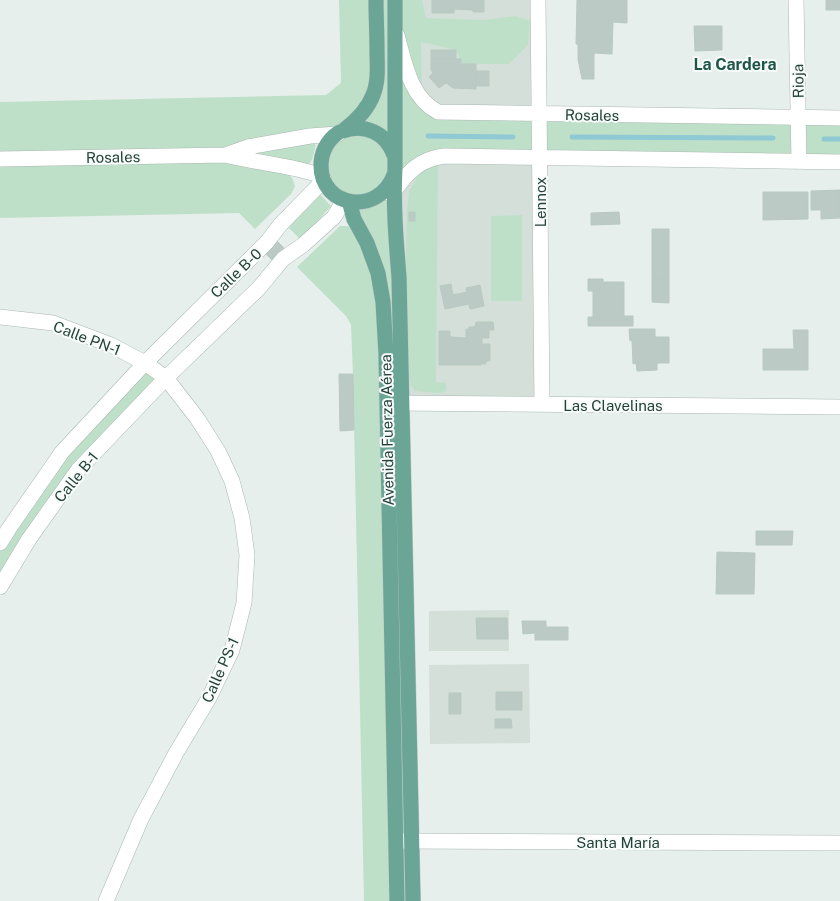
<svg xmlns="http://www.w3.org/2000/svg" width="840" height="901" font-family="'Public Sans',sans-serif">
<rect width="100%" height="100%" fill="#e6efeb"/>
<path fill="#d4dfda" d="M395,0H538L539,114L448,113L412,84Z
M540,158L542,404L402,403L394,219L402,182L425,161Z
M509,610V651H429V611Z
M529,664L530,743L430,744L429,665Z"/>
<path fill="#bfe0c8" d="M339,0H395L396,32L430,107L840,118V162L444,156L394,191L413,901H397L386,354L367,243L324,180L332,138L248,147L0,159V102L326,95L341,83Z
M400,0H422L426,18L483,20L516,16L530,21L528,45L509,64H462L456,50L421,42L422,93L405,44L401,17Z
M313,143L316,145L312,160L309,164L283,160L247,152Z
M438,161L436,382L446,383V391L440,393L425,392L415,391L411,386L409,377L408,342L406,322L405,295L407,210L409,191L422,169Z
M190,162L232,163L287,172L292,178L295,186L291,194L255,229L239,213L0,218V166Z
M318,192L331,206L301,240L289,228Z
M522,215V301H491V216Z
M340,226H348C370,248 373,282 379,311L391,901H364L353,374L351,325L346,316L297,267Z
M145,363L166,378L78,470L0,587V543L10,527Z"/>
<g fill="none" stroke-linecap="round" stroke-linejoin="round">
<path stroke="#8ec9d4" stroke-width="5" d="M428,136L513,137
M572,137L773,138
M824,139H840"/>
</g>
<path fill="#bbcac4" stroke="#b8c9c2" d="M432,0H484V12H473V10L454,9V13H432Z
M577,0H627V23L613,22L612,54L594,53V79H582L578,59V44H576Z
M826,0H840V10H826Z
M694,26H722V50L695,51Z
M431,50H456V59H431Z
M431,59H461V64H476V89L453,88L446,83L439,88L429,77L433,73L431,70Z
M476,71H489V86H476Z
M840,190V218L821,219V210H811V191Z
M763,192H808V219L763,220Z
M409,212H415V221H409Z
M619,212L620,224L591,225V213Z
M652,229H669V279H652Z
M275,239L284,248L272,260L263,251Z
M588,279H603V282H624V316H633V326H588V317H593V291H588Z
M652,279H669V303L652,302Z
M451,284L453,295L467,292L466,288L480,285L484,306L470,309L469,304L445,309L440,286Z
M476,322H493L494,330H489V338H482V344H490V361H486V364H481V365H439V331H450V337L466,338V329H469V327H475Z
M629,329H655V337H669V363H657V370L637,371L636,363L633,364L632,340L630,341Z
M793,330H808V370H763V349H794Z
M339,374H353L354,430L340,431Z
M756,531H793L792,545H756Z
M717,552L755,553L754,594H716Z
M476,618H507L508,639H477Z
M522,621H546V627H568V640H535V633L523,634Z
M496,692H522V710H496Z
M449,693H461V714H449Z
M495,719H511L512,728H495Z"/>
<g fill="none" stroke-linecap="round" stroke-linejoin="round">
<g stroke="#a8b8b2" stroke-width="16">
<path id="minor" d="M538,0L542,404
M796,0L799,162
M397,35C405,64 410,97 438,112L840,118
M225,155L248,147L310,136L338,134
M0,159L225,155C257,163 290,165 322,176
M388,193C397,190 401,181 408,174C418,163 429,158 444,156L840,162
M0,317L53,323L111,345L145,363L166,378L197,418L218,451L232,481L242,518L247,555L244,603L232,650L209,698L176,753L141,819L106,901
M390,403L840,407
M0,543L10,527L62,452L145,363L267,242L280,225L324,180
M0,587L29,539L78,470L166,378L259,288L283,259L303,245L334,217L344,200
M396,841L840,843"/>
</g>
<g stroke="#c2cac8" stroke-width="16">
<path id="major" d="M376,0C376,17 377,33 377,50C377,64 379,81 373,95C368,108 356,121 344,130C340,133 343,130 338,133C327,140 321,153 321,166C321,207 378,217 394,175
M395,0V168C393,205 396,240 399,277L413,901
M343,131C365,123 386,133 394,155
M349,201L354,219L367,243L378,273L383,302L386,354L397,901"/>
</g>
<use href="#minor" stroke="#fff" stroke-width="15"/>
<use href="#major" stroke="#6aa596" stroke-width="15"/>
</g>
<g text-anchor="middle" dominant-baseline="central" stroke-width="4" stroke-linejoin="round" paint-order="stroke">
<g font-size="15" fill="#24423a" stroke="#f7fbf9">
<text transform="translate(798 81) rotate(-91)">Rioja</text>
<text transform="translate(592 115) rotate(1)">Rosales</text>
<text transform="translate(113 157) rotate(-1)">Rosales</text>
<text transform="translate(540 202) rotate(-90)">Lennox</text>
<text transform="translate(236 273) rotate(-44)">Calle B-0</text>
<text transform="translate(87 338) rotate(21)">Calle PN-1</text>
<text x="613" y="405">Las Clavelinas</text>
<text transform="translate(387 430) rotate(-91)">Avenida Fuerza Aérea</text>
<text transform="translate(76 477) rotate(-51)">Calle B-1</text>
<text transform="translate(220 670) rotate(-66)">Calle PS-1</text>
<text x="618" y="842">Santa María</text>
</g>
<g font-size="16" font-weight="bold" fill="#1f5548" stroke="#f7fbf9">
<text x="735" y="64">La Cardera</text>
</g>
</g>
</svg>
